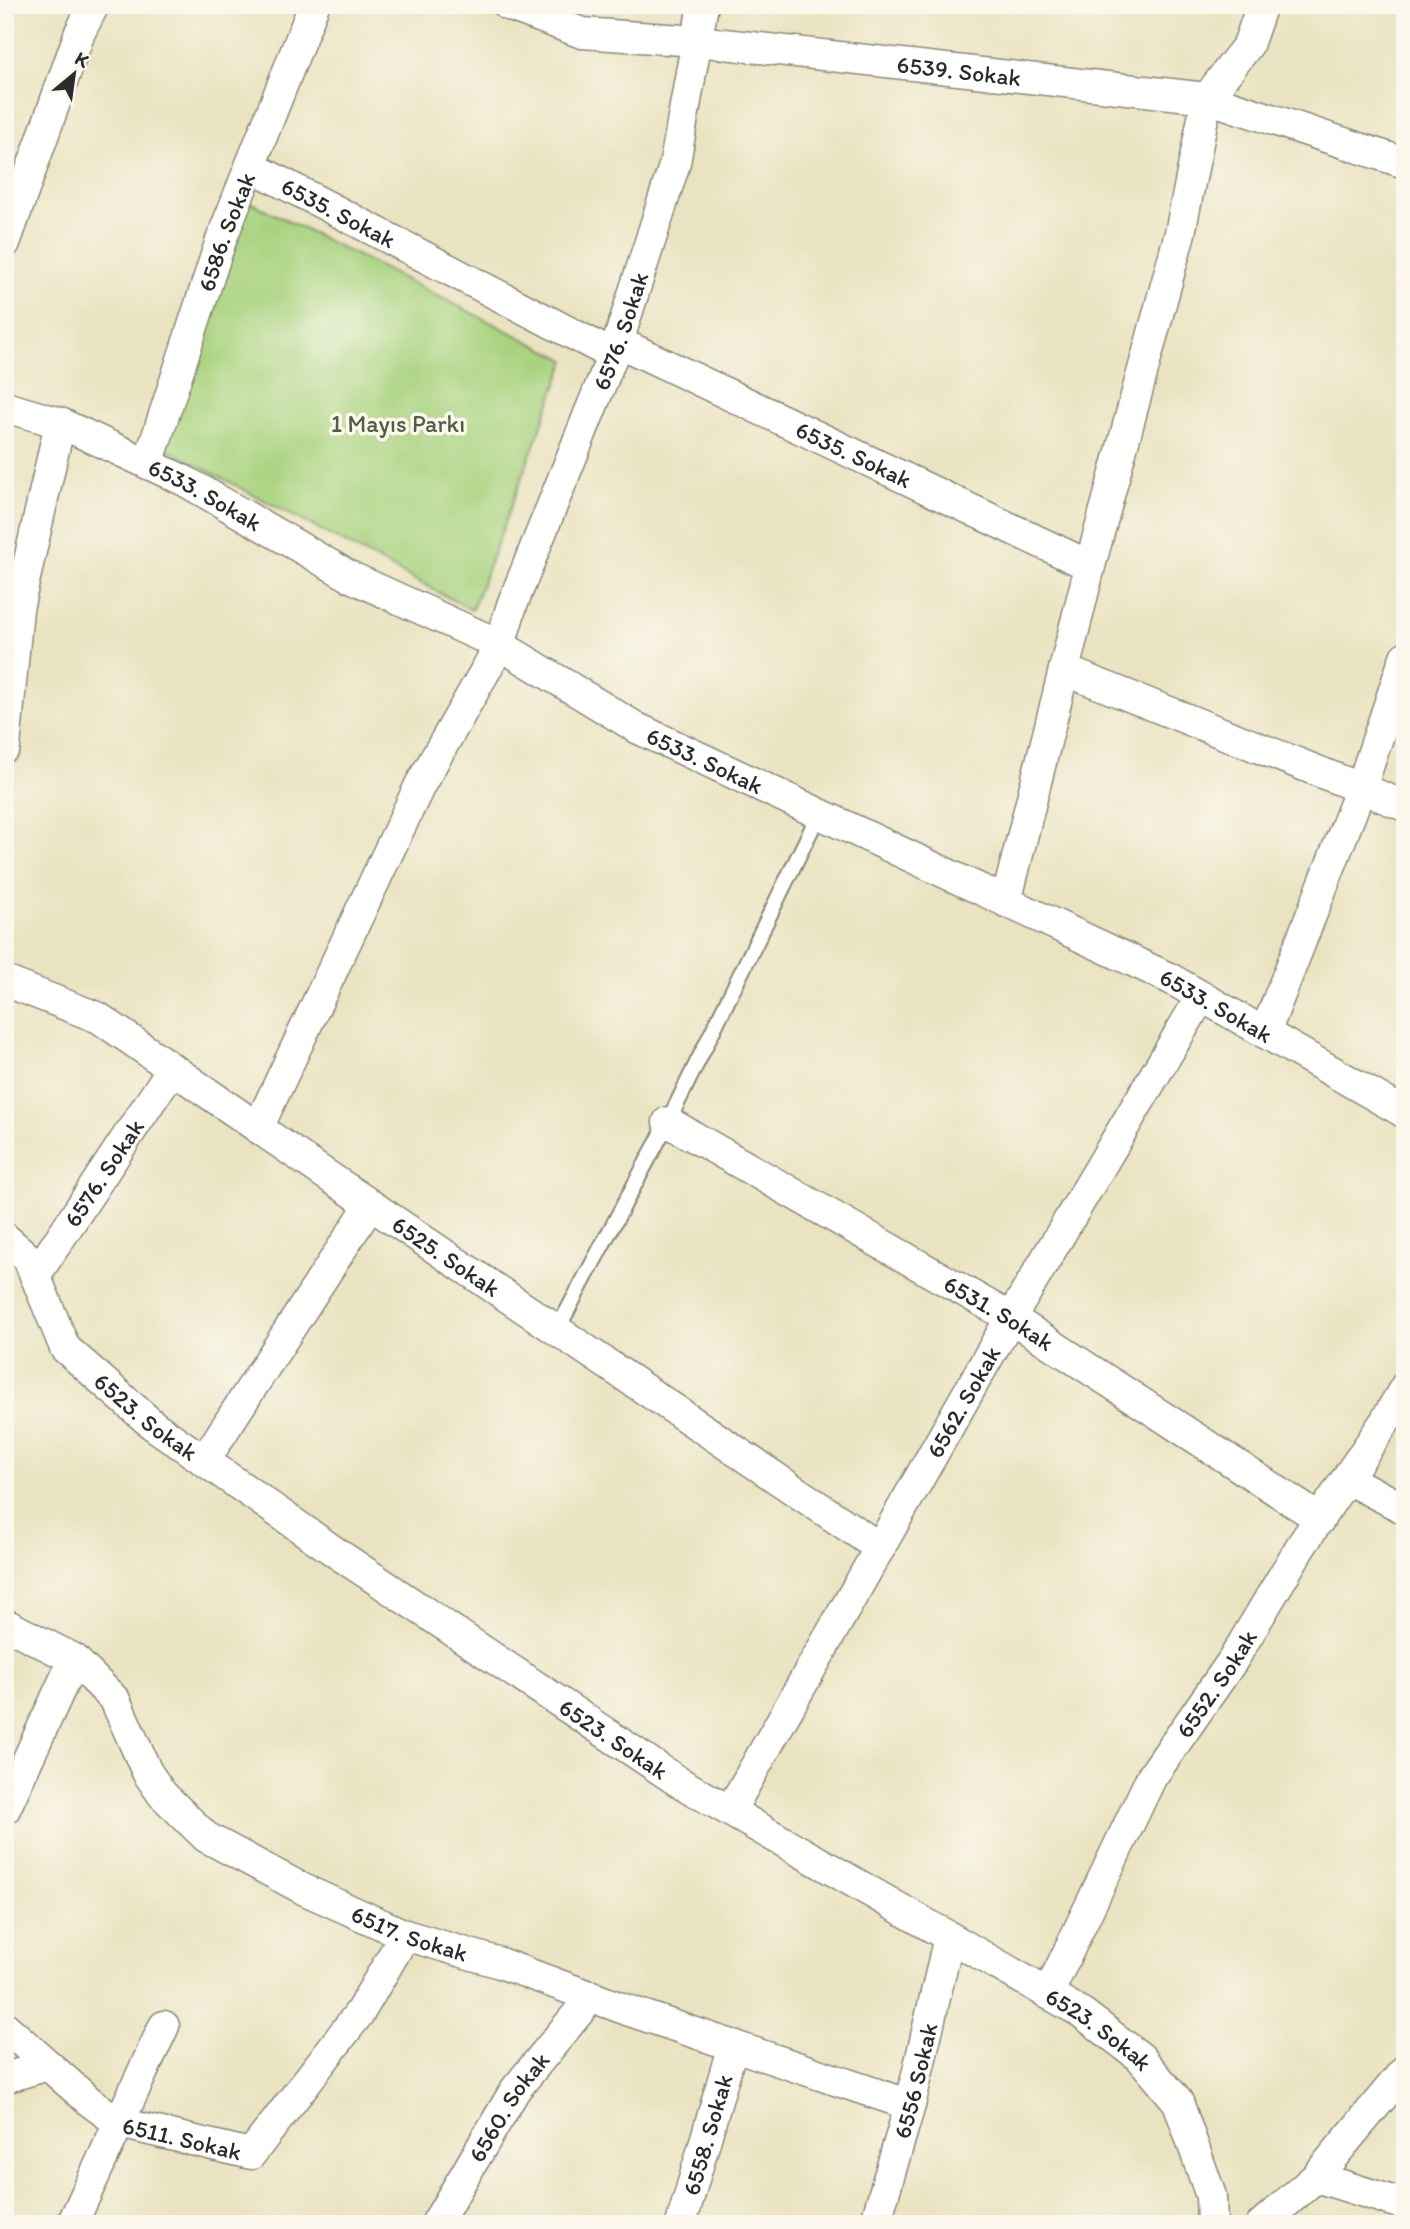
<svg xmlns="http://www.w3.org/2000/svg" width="1410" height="2229" font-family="Itim,sans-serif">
<rect width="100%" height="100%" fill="#fbf7ec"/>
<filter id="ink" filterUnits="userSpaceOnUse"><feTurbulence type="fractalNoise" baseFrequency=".0143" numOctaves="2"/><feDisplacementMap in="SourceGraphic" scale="14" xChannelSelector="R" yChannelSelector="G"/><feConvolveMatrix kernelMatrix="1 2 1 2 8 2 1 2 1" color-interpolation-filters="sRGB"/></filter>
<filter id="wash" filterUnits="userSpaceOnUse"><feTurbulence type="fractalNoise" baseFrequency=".00686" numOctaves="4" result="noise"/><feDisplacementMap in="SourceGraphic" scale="28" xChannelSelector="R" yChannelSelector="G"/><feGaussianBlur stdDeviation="1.57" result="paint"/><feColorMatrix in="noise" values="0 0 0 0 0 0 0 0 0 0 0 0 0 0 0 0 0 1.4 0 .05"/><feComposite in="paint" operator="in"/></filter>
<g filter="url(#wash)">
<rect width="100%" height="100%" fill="#eae3c1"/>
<path fill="#a9d37f" stroke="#6a7f55" stroke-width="2" d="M250,202L566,360L472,610L165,448Z"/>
</g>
<g filter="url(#ink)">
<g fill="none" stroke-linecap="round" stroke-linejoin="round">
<g stroke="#8a8776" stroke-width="18">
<path id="lane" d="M557,1330L668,1122L819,814"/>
</g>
<g stroke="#8a8776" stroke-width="33">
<g id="street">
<path id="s1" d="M508,5L582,33L697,41L1207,98L1405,163"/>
<path id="s2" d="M250,166L613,355"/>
<path d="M5,243L80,32L94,5"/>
<path id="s3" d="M618,342L1090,566"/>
<path id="s4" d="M5,407L60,423L185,481L351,577L500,645L637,728L1171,979L1405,1113"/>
<path id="s5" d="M148,464L221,240L314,5"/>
<path d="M1064,670L1405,806"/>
<path d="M5,747L18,609L60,423"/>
<path d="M1006,902L1090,566L1180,233L1207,98L1248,45L1262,5"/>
<path id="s6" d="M5,981L99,1018L325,1174L880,1548"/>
<path d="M1265,1033L1361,788L1405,657"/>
<path id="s7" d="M668,1122L1011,1318L1320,1519"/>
<path id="s8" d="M258,1128L420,785L500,645L512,605L618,342L675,163L703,5"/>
<path id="s9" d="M5,1238L28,1258L65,1348L153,1425L338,1554L679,1782L1082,2013L1140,2057L1178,2102L1211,2196L1212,2224"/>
<path id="s10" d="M35,1276L172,1069"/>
<path d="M204,1461L370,1205"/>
<path d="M1347,1479L1405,1509"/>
<path id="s11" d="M5,1624L74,1659L115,1700L147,1772L162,1794L206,1837L305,1890L405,1935L500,1963L627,2010L910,2105"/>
<path d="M5,1809L74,1659"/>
<path id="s12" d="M730,1811L999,1338L1201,997"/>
<path id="s13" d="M1048,1994L1151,1778L1233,1660L1301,1546L1384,1423L1405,1387"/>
<path id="s14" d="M5,2027L89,2101L119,2123L251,2154L360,2012L405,1935"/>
<path d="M5,2078L48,2065"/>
<path d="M1316,2177L1405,2205"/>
<path d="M72,2224L164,2026"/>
<path id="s15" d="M436,2224L515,2090L592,1996"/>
<path id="s16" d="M681,2224L733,2045"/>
<path id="s17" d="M875,2224L910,2105L949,1937"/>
<path d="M1262,2224L1316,2177L1405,2070"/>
</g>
</g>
<use href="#lane" stroke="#fff" stroke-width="14"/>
<use href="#street" stroke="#fff" stroke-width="30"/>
</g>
</g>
<g text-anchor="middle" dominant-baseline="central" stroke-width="7" stroke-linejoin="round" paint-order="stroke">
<g font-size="24" fill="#2b2b2b" stroke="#fbf7ec">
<text stroke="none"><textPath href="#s1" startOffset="458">6539. Sokak</textPath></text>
<text stroke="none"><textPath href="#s2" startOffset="100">6535. Sokak</textPath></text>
<text stroke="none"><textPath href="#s5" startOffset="245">6586. Sokak</textPath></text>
<text stroke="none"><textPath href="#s8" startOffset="877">6576. Sokak</textPath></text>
<text stroke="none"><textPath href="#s3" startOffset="261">6535. Sokak</textPath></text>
<text stroke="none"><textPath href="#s4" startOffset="219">6533. Sokak</textPath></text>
<text stroke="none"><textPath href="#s4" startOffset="786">6533. Sokak</textPath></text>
<text stroke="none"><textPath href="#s4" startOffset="1353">6533. Sokak</textPath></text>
<text stroke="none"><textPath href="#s10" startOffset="124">6576. Sokak</textPath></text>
<text stroke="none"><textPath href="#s6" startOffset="522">6525. Sokak</textPath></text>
<text stroke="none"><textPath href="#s7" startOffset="382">6531. Sokak</textPath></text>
<text stroke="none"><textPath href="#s12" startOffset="471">6562. Sokak</textPath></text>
<text stroke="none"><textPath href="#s9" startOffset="234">6523. Sokak</textPath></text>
<text stroke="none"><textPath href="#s13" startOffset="354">6552. Sokak</textPath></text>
<text stroke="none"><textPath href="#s9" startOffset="802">6523. Sokak</textPath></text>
<text stroke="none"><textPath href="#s11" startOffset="528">6517. Sokak</textPath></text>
<text stroke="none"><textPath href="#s9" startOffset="1368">6523. Sokak</textPath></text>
<text stroke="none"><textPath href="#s17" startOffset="149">6556 Sokak</textPath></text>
<text stroke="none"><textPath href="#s15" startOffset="138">6560. Sokak</textPath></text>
<text stroke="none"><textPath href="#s16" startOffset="93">6558. Sokak</textPath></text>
<text stroke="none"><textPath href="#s14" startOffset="214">6511. Sokak</textPath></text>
</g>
<g font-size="24" fill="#515d44" stroke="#fbf7ec">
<text x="398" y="423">1 Mayıs Parkı</text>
</g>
</g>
<rect width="1410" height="2229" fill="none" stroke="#fbf7ec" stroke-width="28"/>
<g transform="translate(74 74) rotate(29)" stroke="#fbf7ec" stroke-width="5" paint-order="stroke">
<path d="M0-5L12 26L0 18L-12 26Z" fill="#2b2b2b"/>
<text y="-10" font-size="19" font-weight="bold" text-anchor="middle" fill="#2b2b2b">K</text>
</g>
</svg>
